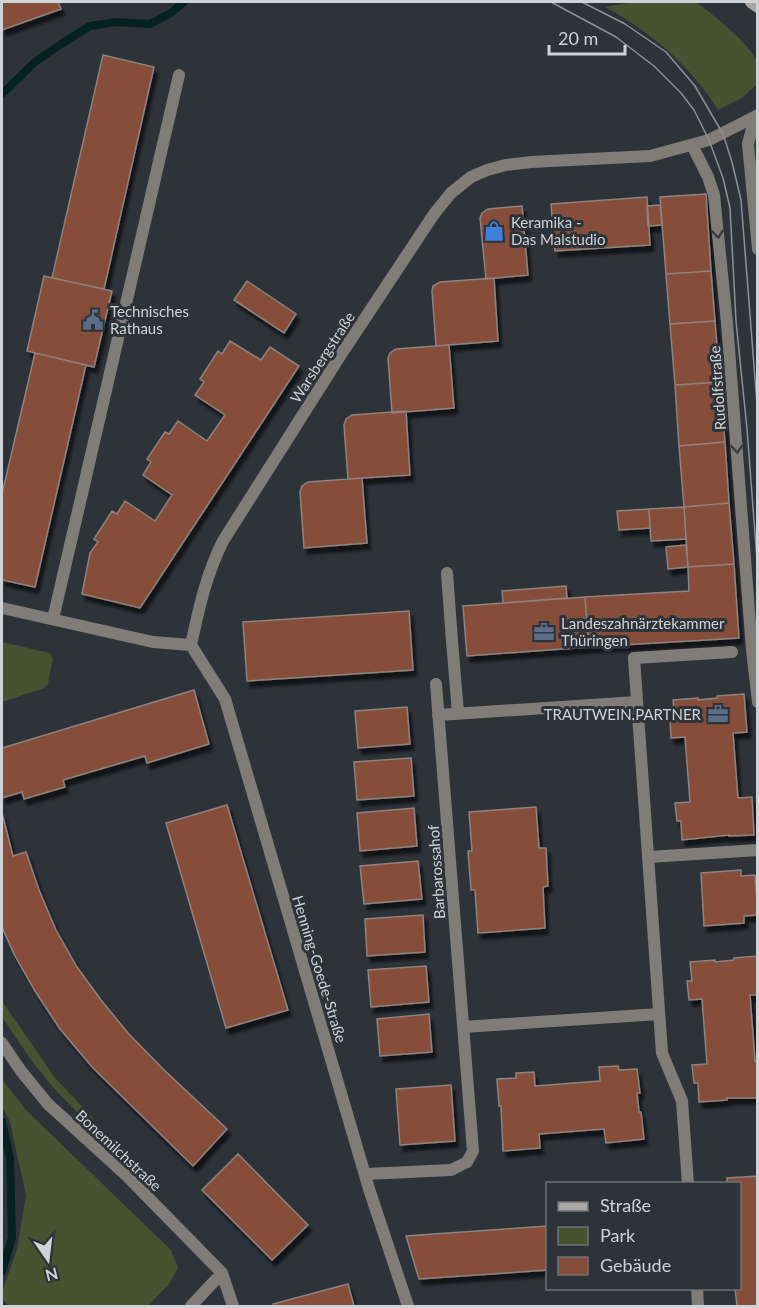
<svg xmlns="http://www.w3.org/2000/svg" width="759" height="1308" font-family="Lato,sans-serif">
<defs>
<filter id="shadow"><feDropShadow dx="3.5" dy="6" stdDeviation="1.5" flood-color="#0009"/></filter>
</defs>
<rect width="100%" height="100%" fill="#2e333a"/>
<path fill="#485130" d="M634,2H696C711,13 754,47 758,64C759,70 758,77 757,84L742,98L718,110C691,66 650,31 605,7Z
M2,642L50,653L53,658L48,684L44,688L2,702Z
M2,1001L55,1078L94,1119L88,1124L51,1085L31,1060L2,1017Z
M2,1079L26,1110L171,1250L178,1268L169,1284L148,1306H9L2,1299V1292L17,1249L26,1195L10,1122L2,1106Z"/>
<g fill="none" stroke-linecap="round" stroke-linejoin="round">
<path stroke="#052122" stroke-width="8" d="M2,94L35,62L61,44L90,26L116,22L150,24L171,13L184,2
M2,1122L10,1158L12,1238L2,1271"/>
</g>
<path fill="#874d3b" stroke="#8e8380" stroke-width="1.5" filter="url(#shadow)" d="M2,2H58L61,9L2,30Z
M103,55L154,67L104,289L52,278Z
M706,194L711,271L666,274L660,197Z
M647,197L650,245L555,251L551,204Z
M660,205L662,225L648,226L647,206Z
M522,206L528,275L486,279L480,218L482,213L488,209Z
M711,271L715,321L670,324L666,274Z
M44,276L112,291L94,367L27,351Z
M494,278L498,341L436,346L432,291L433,286L440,282Z
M247,281L296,314L284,333L234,300Z
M715,321L720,382L675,385L670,324Z
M230,341L261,360L270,347L299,366L140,608L82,594L90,553L98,542L94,539L112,511L117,514L125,501L155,521L172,495L143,475L151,462L147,459L165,432L169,434L178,421L207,441L225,415L195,395L204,382L200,379L218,351L222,354Z
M449,345L454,408L392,413L388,358L390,353L396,349Z
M35,353L86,365L35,587L2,580V494Z
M720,382L725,442L679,446L675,385Z
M406,411L410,475L348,479L344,425L346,419L352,415Z
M725,442L729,503L684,507L679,446Z
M362,478L367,543L304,548L300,492L302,486L308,482Z
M729,503L734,564L688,567L684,507Z
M684,507L686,539L651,541L649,509Z
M649,509L650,528L619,530L617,511Z
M686,545L688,567L668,569L666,547Z
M734,564L739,638L589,647L585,597L689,591L688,567Z
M566,586L567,598L503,603L502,591Z
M585,597L589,647L467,656L463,606Z
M409,611L413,670L247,681L243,622Z
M194,690L209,744L147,763L145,756L63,780L65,787L24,799L22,792L2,798V748Z
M744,694L747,732L733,733L738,798L752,797L754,835L729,836V835L682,840L681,821H677L675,803L690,802L685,737L671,738L670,719H675L673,700L698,698V700L717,698V696Z
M407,707L410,744L358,748L355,711Z
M411,758L414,796L357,800L354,762Z
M227,805L288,1010L226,1028L166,823Z
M536,807L539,848H546L548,886L543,887L545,928L478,933L475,890H471L468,851H472L469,812Z
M414,808L417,846L360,851L357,813Z
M2,813L13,856L26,852L39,890L56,930L77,967L101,1000L128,1033L162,1068L227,1129L193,1166L93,1068L60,1029L35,991L14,954L2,927Z
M418,861L422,899L364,904L360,866Z
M741,870V876L755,875L758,915L744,916V923L704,926L701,873Z
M423,915L425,952L367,956L365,919Z
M758,956V995H750L755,1061L758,1060V1098H727V1100L699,1102L698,1083H694L692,1065L707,1064L702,999L689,1000L687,981H692L690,962L715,960V962L734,960V958Z
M426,966L429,1002L371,1007L368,970Z
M429,1014L432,1052L380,1056L377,1019Z
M618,1066L619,1070L637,1069L640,1093H637L639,1112H641L644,1139L606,1143L604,1129L539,1134L540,1148L503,1151L501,1106H499L497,1079L516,1078V1073L534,1072L535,1086L600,1081L599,1067Z
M451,1085L455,1141L400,1145L396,1089Z
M238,1154L308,1225L272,1260L202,1190Z
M758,1176V1306H737L735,1288H740V1184H727V1178Z
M548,1226V1270L419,1279L406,1236Z
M348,1284L354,1306H274L273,1304Z"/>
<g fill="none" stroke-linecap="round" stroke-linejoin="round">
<path stroke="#807d79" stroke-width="12" d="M447,573L452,641
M53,619L179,75"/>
<path stroke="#807d79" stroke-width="12" d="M755,117L748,144L758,249
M692,145L708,177L714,195L727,323L752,650L758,702
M2,608L153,642L191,645
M452,641L458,713
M191,645C199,608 206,575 223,541L340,356L434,214L451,193L471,177L487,170L506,165L531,162L650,156L709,140L758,115
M191,645L225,699L370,1192L408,1306
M438,715L637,702
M649,857L758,850
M463,1027L659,1014
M2,1043L21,1071L48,1104L126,1175L222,1273L233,1306
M366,1174L451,1170L467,1162L473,1151L436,684
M688,1184L682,1101L662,1053L634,658L732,652
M697,1288L698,1306
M191,1306L222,1273"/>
<path stroke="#aba6a1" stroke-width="12" d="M751,2L758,7"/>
<path stroke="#8d9197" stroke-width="1.5" d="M551,2L616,37L654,66L681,93L694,110L709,140L723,178L730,208L736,321L747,429L758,573
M582,2L625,24L666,52L695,86L723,134L732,162L741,200L758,417"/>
</g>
<defs><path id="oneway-chevron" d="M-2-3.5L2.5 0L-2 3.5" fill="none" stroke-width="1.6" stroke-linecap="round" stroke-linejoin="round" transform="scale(1.5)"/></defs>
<g stroke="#3a3e43">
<use href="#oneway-chevron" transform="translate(718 234) rotate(84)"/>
<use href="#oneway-chevron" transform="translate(737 449) rotate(86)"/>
</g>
<defs>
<g id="shop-bare" transform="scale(1.62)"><path d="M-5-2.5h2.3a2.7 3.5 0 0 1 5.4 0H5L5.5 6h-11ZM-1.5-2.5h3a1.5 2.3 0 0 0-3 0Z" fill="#3f7fe0" stroke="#2e333a" stroke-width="2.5" paint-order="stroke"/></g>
<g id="civic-bare" transform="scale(1.62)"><path d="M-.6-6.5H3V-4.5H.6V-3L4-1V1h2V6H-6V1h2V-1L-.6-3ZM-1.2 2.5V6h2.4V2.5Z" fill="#5c6f8a" stroke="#2e333a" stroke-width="2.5" paint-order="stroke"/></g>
<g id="office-bare" transform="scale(1.62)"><path d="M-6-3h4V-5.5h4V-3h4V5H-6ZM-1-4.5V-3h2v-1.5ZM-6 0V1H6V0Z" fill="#5c6f8a" stroke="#2e333a" stroke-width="2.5" paint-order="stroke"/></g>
</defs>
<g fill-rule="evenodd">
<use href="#shop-bare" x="494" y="231"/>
<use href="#civic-bare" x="93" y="320"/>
<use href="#office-bare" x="544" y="632"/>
<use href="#office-bare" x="718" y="714"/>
</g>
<g text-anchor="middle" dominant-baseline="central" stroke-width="6" stroke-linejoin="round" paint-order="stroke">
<g font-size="15" fill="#cfd2d7" stroke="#2e333a" text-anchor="start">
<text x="511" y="222">Keramika -<tspan x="511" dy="17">Das Malstudio</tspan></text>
<text x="110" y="311">Technisches<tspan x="110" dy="17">Rathaus</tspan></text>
<text x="561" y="623">Landeszahnärztekammer<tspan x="561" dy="17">Thüringen</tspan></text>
<text x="701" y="714" text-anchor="end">TRAUTWEIN.PARTNER</text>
</g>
<g font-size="15" fill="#cfd2d7" stroke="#2e333a">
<text transform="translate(322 357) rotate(-57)">Warsbergstraße</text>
<text transform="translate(717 388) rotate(-94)">Rudolfstraße</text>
<text transform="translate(436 872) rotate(-94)">Barbarossahof</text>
<text transform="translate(320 969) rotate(73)">Henning-Goede-Straße</text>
<text transform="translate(119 1150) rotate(43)">Bonemilchstraße</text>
</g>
</g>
<rect width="759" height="1308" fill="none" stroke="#cfd2d7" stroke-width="6"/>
<rect x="546" y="1182" width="195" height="108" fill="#2e333a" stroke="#6e7379" stroke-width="1.5"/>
<rect x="558" y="1202" width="30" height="9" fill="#aba6a1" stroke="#6e7379" stroke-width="1.5"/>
<text x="600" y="1212" font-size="18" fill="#cfd2d7">Straße</text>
<rect x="558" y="1227" width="30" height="18" fill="#485130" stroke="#6e7379" stroke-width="1.5"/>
<text x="600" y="1242" font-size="18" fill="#cfd2d7">Park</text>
<rect x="558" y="1257" width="30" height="18" fill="#874d3b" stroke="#6e7379" stroke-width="1.5"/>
<text x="600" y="1272" font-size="18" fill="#cfd2d7">Gebäude</text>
<g transform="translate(48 1260) rotate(166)" stroke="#2e333a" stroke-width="4.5" paint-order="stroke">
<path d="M0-4.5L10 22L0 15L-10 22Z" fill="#cfd2d7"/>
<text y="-9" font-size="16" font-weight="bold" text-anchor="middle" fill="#cfd2d7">N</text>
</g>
<path d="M549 45v9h76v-9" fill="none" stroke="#cfd2d7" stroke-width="3"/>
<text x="558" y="45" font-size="18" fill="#cfd2d7" stroke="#2e333a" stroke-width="4.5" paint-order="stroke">20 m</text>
</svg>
